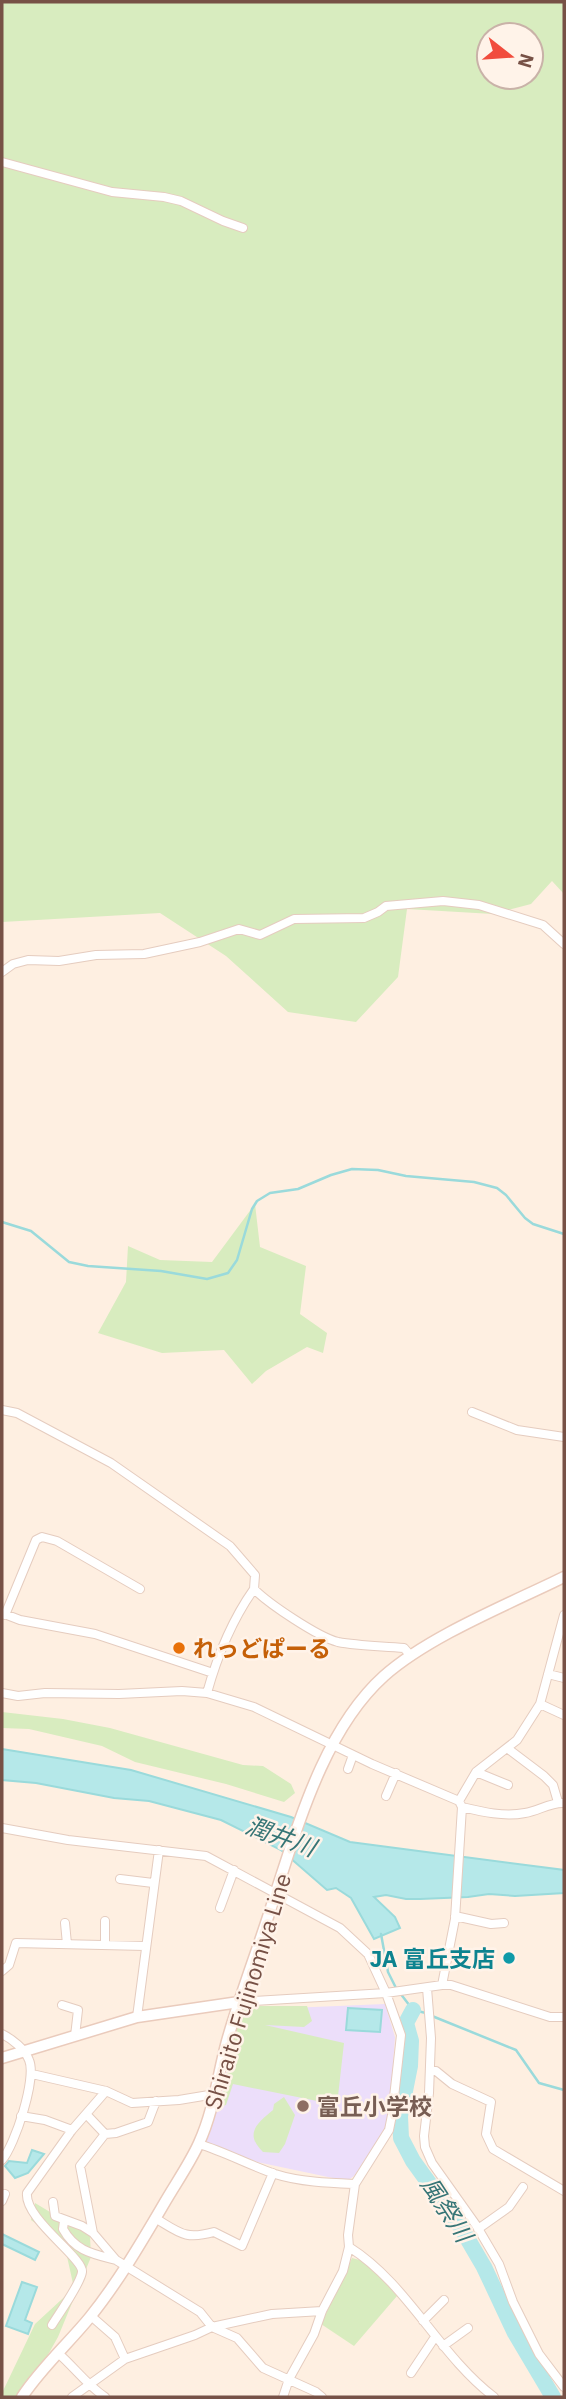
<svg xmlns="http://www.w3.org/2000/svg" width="566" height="2399" font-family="'IBM Plex Sans','Noto Sans JP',sans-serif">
<rect width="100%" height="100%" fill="#feefe1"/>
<path fill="#ecdefa" d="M385,2004L395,2037L389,2120L386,2129L354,2176L347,2181L257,2162L205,2141L244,2010Z"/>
<path fill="#d8ecbf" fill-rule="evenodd" d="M2,2H564V894L552,881L531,904L493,914L407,909L398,977L356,1022L288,1012L226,956L160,913L2,922ZM489,35H531V77H489Z
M255,1204L260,1247L306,1266L300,1314L327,1333L323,1353L307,1347L266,1371L252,1384L224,1350L162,1353L98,1333L126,1282L128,1246L160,1260L212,1262Z
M2,1712L63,1719L110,1728L243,1765L263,1766L291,1784L295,1793L284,1802L226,1784L135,1762L102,1746L29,1729L2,1728Z
M241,2006H307L312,2021L304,2027L265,2025L344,2043L337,2105L233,2084L226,2105L220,2107Z
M284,2097L295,2115L285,2144L279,2153L263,2152C244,2134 257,2123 273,2110L274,2104Z
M35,2203L90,2236L91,2257L58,2337L24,2397H2V2393L35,2324L74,2288L64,2243L31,2220Z
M352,2258L367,2262L397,2296L354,2346L321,2324Z"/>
<path fill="#b5e8e9" stroke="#9adadb" stroke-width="2" d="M2,1749L131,1770L291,1817L350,1842L564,1870V1893L515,1896L489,1894L468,1897L420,1899H406L386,1895L374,1897L395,1917L400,1928L374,1939L351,1898L336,1888L327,1890L281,1850L221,1820L149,1801L114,1798L36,1783L2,1780Z
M348,2008L382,2010L380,2032L346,2030Z
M32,2150L44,2154L28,2173L15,2178L5,2166L9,2161L27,2163Z
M2,2234L39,2252L35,2260L2,2244Z
M22,2282L37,2287L25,2320L32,2323L28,2334L6,2326Z"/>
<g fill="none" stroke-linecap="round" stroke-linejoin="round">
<path stroke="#9adadb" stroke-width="2.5" d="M2,1222L31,1231L69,1262L88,1266L161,1271L207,1279L228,1273L237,1260L252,1209L257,1201L270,1193L298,1189L331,1175L352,1169L378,1170L406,1176L474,1182L497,1188L506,1195L525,1218L533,1224L564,1234
M381,1934L388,1972L396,1988
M400,1993L413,2010L426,2013
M432,2016L516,2050L539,2083L564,2090"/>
<path stroke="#b5e8e9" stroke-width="16" d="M413,2010L406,2023L411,2041L410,2066L400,2116L401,2138L413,2161L460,2226L484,2267L515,2333L553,2397"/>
<g stroke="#e5ccbf" stroke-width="10">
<path id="street" d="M2,162L112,192L164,197L181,201L223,221L243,228
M2,972L13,964L28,960L59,961L96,955L144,954L200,942L239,929L260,935L294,919L364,918L378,912L386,906L443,901L479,905L543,925L564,944
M2,1410L17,1413L111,1463L230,1546L255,1575L254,1589C269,1604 318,1637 338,1642C359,1646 383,1646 404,1648L411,1656
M472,1412L517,1430L564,1437
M2,1613L20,1620L95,1634L213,1673
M5,1615L36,1540L42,1537L57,1541L140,1589
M548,1674L564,1678
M2,1693L18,1696L45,1693L119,1694L182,1691L207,1693L254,1707L372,1764L459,1801
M207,1693C217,1657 232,1620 254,1589
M540,1704L564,1715
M507,1748L544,1776L553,1785L558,1802
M348,1769L353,1755
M476,1772L508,1785
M386,1796L396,1773
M462,1807C483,1812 504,1817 525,1813C538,1811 551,1802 564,1803
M2,1828L68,1840L206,1856L340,1928L368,1954L386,1993L401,2035L392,2115L389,2130L355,2184L348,2235L349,2247L343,2271L322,2311L314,2334L289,2379L283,2397
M120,1879L153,1883
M220,1908L234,1870
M455,1916L491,1924L504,1923
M65,1923L67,1944
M105,1945V1921
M2,1971L9,1965L16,1943L145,1946
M442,1985L455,1919L462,1807L459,1801L476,1772L517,1740L540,1704L564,1615
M427,1988L431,2038L429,2093L424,2136L425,2147L432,2163L476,2225L499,2264L513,2302L539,2354L564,2387
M239,2002L386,1993L442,1985H451L550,2017H564
M62,2005L78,2010L75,2036
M137,2017L159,1850
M2,2034C12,2039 25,2049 29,2060C37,2078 15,2145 2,2160
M430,2071H436L452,2084L491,2102L486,2134L493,2149L564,2191
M32,2074L106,2091L132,2103L179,2100L215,2094
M87,2115L105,2134L116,2133L148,2122L156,2101
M21,2116L45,2120L72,2130
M105,2134L80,2166L93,2233L116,2260L200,2312L212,2327L237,2338L263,2368L316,2392L322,2397
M199,2144C225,2152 249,2165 275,2174C300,2182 329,2183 355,2184
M2,2201L5,2194
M53,2202L55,2216L82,2226L93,2233
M155,2218C180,2233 185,2240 214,2232L242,2246L273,2173
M64,2221L63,2229C75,2251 93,2254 116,2260
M478,2229L509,2207L523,2187
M349,2247C408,2284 438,2354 494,2397
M91,2316L115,2337L125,2359
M423,2321L444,2300
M52,2325C58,2315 81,2283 82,2272C84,2258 24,2219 27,2193L72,2130L106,2091
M443,2346L468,2328
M58,2353C75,2368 87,2385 105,2397
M411,2373L435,2337
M72,2397L125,2359L195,2335L212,2327L272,2314L322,2311"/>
</g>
<g stroke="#eacbbc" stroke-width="13">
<path id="secondary" d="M2,2058L137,2017L239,2002
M22,2397C41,2368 68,2344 90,2317C119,2281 142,2241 165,2202C176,2183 190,2163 199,2143C214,2110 218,2074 227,2041C241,1992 260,1944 275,1895C299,1822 325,1729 384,1676C429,1636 509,1604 564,1577"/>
</g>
<use href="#street" stroke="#fff" stroke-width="8"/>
<use href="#secondary" stroke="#fff" stroke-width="10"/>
</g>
<circle fill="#e8710a" stroke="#fff3e9" stroke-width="2.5" cx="179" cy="1648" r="7"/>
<circle fill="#0f9aa8" stroke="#fff3e9" stroke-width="2.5" cx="509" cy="1958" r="7"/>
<circle fill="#8d6e63" stroke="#fff3e9" stroke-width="2.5" cx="303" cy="2106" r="7"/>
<g text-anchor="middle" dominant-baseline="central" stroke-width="5" stroke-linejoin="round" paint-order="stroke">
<g font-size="23" font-weight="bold" fill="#c56008" stroke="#fff3e9" text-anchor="start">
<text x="193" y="1648">れっどぱーる</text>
</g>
<g font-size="23" font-weight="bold" fill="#0d838f" stroke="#fff3e9" text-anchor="end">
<text x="495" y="1958">JA 富丘支店</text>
</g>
<g font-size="23" fill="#775146" stroke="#fff3e9">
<text transform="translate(247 1991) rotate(-73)">Shiraito Fujinomiya Line</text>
</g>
<g font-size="23" font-weight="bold" fill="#785e54" stroke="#fff3e9" text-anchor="start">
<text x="317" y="2106">富丘小学校</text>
</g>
<g font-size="24" font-style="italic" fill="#367576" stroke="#fff3e9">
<text transform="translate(281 1836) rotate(20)">潤井川</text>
<text transform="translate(447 2209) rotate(57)">風祭川</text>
</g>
</g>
<rect width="566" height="2399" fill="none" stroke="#775146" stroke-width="7"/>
<g transform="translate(510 56) rotate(107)"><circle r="33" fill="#fff3e9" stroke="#c9b2a8" stroke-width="2"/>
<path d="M0-5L12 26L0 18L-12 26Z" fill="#f14c3d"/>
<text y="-10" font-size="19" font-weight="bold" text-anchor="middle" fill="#775146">N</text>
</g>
</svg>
